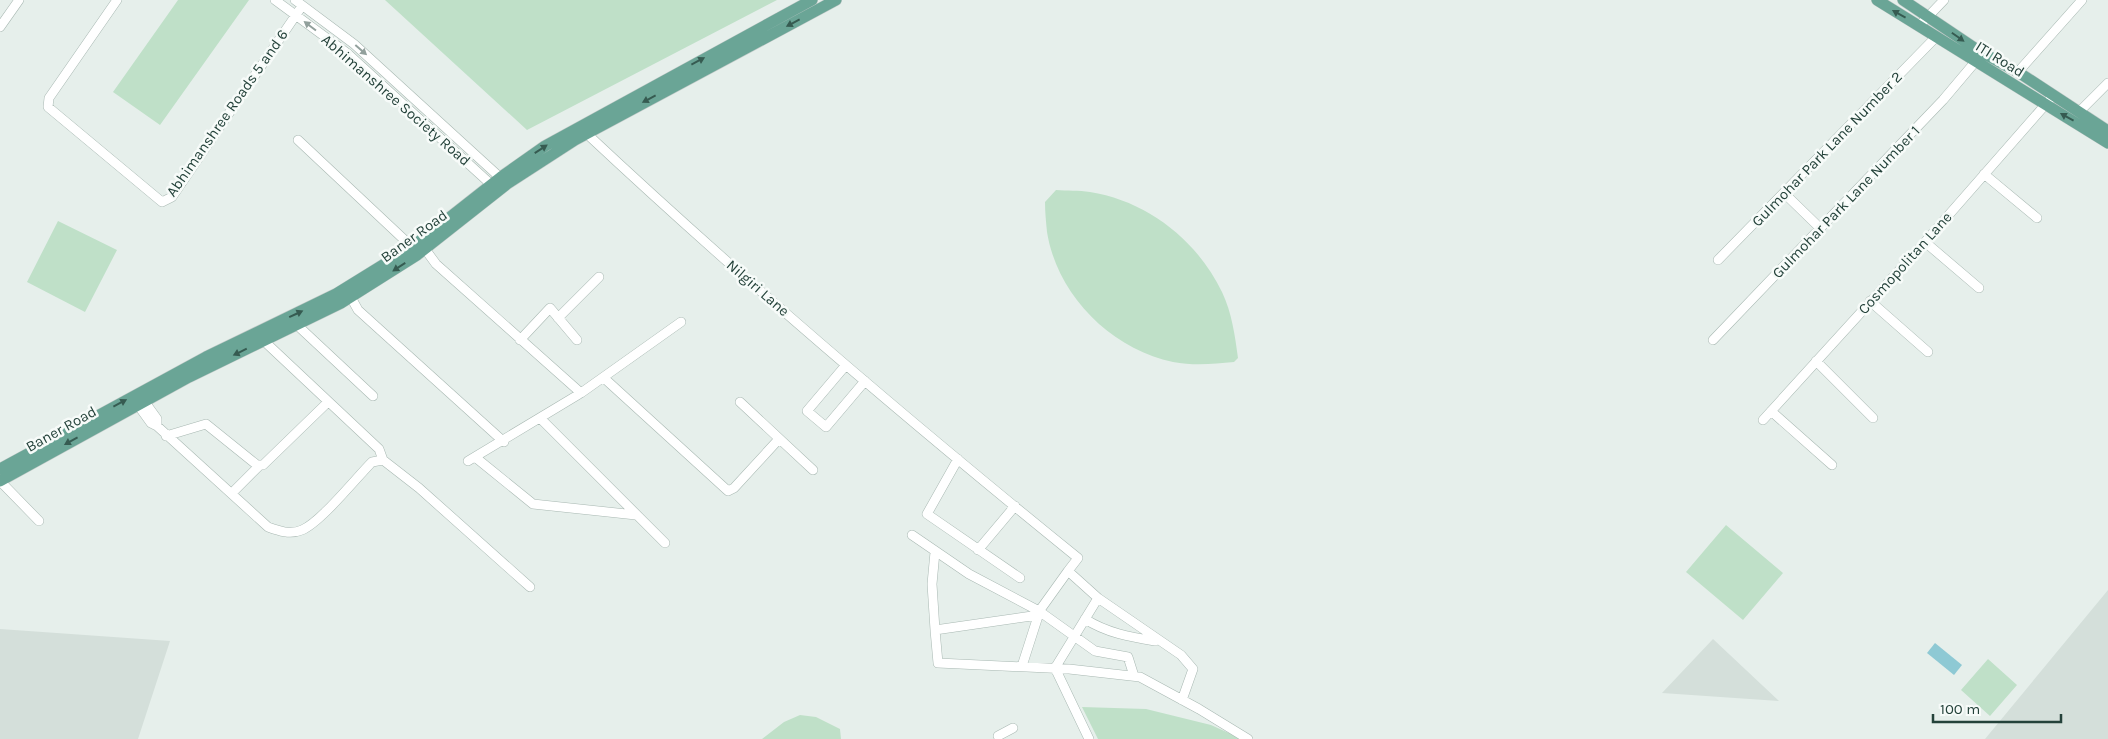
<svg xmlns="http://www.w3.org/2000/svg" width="2108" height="739" font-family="Karla,sans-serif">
<rect width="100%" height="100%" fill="#e6efeb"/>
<path fill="#d4dfda" d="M2108,590V739H1985Z
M0,629L170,641L138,739H0Z
M1713,639L1779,701L1662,693Z"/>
<path fill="#bfe0c8" d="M178,0H249L160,125L113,92Z
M385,0H777L527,130Z
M1056,190C1067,191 1079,190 1090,192C1147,201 1197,240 1222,292C1232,313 1235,336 1238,358L1234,362C1214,364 1194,366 1173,362C1111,349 1057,295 1047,232C1046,222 1045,212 1045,202Z
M58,221L117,250L85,312L27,282Z
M1726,525L1783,573L1743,620L1686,572Z
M1988,659L2017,685L1990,716L1961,690Z
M1082,707L1146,709L1211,725L1242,739H1098Z
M800,715L816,717L840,729L841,739H762L784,722Z"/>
<path fill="#8ec9d4" d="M1935,643L1962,665L1954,675L1927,653Z"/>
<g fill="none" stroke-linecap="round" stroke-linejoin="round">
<g stroke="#a8b8b2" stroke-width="10">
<path id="minor" d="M117,0L49,98L48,107L162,202L172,197L302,6
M275,0L347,53L495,188
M295,0L354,44L504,181
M1919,26L1944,0
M0,27L19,0
M2018,72L2082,0
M2080,111L2108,83
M586,133C744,281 910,422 1078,558L1068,571
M298,140L412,247
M1984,174L2037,218
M1784,193L1820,228
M1925,242L1979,288
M425,249L436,264L581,393
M1718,260L1935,38
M348,292L358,310L504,442
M1870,301L1928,352
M558,318L599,277
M297,325L373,396
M520,340L550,308L577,340
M1713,340L1943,100L1976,61
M264,341L379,449L383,460
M1816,361L1873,418
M846,365L807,411L826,427L865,381
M604,378L728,491L734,488L779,439
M144,401L157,419V426
M740,402L813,470
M138,405L151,423L157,426L268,527C279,531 290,535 302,530C321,522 356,478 372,462L383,460L419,488L530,587
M1771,411L1832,465
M540,418L665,543
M1763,420L1925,242L2053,96
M166,436L206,424L257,465H263L328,402
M475,457L533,504L636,515
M958,459L927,514L1020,578
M468,461L581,393L681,322
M0,481L39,521
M232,493L259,466
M912,535L969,574L1039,611L1095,651L1128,657L1134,676
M978,550L1015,506
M1098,598L1181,655L1193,669L1182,700
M1039,615L935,630L938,663L1069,669L1140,677L1199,709L1248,739
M1085,619C1107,633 1130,637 1155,641
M935,630L932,584L935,552
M1022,666L1040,610L1068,571L1098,598L1055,668L1089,739
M998,736L1013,728"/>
</g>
<g stroke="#c2cac8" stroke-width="12">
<path id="major" d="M1877,0L2108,143
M1903,0L1979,51L2018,72L2108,131
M0,469L206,357L336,294L412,247L501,177L545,146L812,0
M0,481L189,377L341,303L417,255L507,184L575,140L836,0"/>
</g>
<use href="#minor" stroke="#fff" stroke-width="9"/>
<use href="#major" stroke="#6aa596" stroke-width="11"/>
</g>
<defs><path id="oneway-solid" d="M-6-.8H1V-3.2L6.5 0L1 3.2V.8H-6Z" transform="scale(1.25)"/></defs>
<g fill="#365b51">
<use href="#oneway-solid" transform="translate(1899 14) rotate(-151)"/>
<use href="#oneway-solid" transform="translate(793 23) rotate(152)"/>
<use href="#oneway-solid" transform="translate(1958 37) rotate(35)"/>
<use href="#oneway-solid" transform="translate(698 61) rotate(-28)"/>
<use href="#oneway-solid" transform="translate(649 99) rotate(152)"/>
<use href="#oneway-solid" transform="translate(2067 117) rotate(-151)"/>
<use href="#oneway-solid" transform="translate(541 149) rotate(-33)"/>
<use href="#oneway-solid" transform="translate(399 267) rotate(147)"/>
<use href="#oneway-solid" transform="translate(296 314) rotate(-25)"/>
<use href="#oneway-solid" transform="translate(240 352) rotate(154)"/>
<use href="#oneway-solid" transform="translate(120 403) rotate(-28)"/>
<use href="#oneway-solid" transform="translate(71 441) rotate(151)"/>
</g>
<g fill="#92a09c">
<use href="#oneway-solid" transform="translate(310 26) rotate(-143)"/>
<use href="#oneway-solid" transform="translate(361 50) rotate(41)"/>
</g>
<g text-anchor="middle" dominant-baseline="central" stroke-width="5" stroke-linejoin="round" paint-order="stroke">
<g font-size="15" fill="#24423a" stroke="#f7fbf9">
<text transform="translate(2000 59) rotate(32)">ITI Road</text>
<text transform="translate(396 100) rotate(41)">Abhimanshree Society Road</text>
<text transform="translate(227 113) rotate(-55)">Abhimanshree Roads 5 and 6</text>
<text transform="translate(1827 149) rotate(-46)">Gulmohar Park Lane Number 2</text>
<text transform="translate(1846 202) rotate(-46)">Gulmohar Park Lane Number 1</text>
<text transform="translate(414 236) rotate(-36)">Baner Road</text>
<text transform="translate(1905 263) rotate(-48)">Cosmopolitan Lane</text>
<text transform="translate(758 288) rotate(41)">Nilgiri Lane</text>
<text transform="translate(61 429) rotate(-29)">Baner Road</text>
</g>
</g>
<path d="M1933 714v8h128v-8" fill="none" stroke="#24423a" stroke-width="2.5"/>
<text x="1940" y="714" font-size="15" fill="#24423a" stroke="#f7fbf9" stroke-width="4" paint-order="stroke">100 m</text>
</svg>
